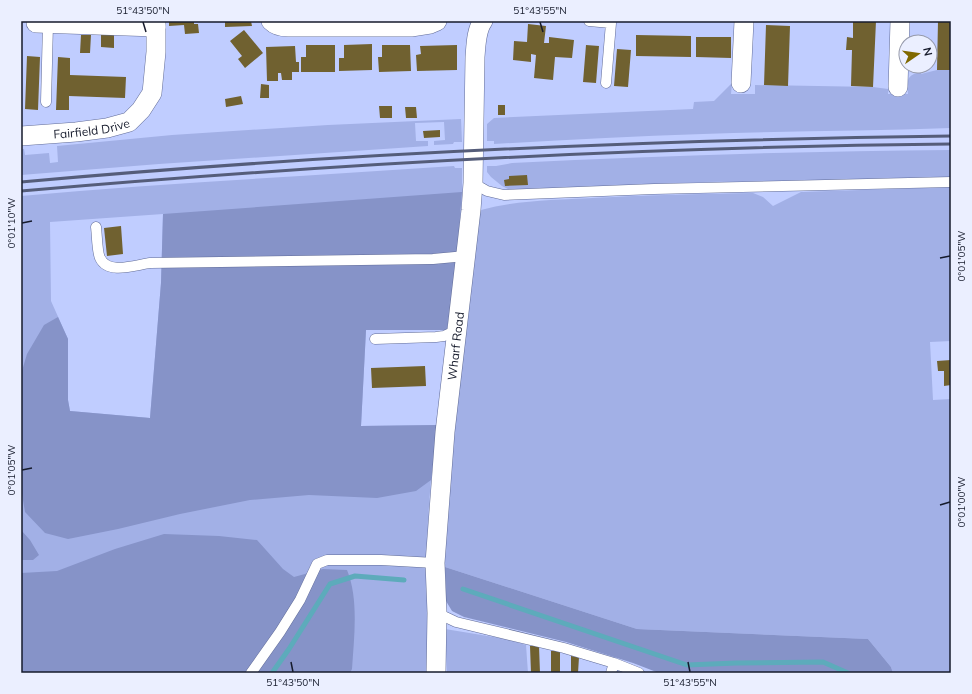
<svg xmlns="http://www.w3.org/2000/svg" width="972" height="694" font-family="Mulish,sans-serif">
<rect width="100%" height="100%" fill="#c0cdff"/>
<path fill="#a2b0e6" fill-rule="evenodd" d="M937,70H951V128C868,131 786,131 703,134C633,136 564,140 494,144V141H487V124L494,118L693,109L694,102L714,101L732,83L731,94H755V85L873,87L888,89V94H908C908,81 905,75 921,72V74Z
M461,119L462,142H454L453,144L434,145V141L445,140L444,122L415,123L416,141H428V146L159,164L21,175V149H24L25,155L49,153L50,163L58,162L57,146L172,135L328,125Z
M951,150V177L836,181L700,182L519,190L508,189L502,186L491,177L487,172V166H496L512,163C658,156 805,151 951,150Z
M454,166L455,168H462V192L456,267L366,330L361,426L438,425C435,444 432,462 431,480C425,544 427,609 429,673H21V196C165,183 310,176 454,166ZM163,214L161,283L150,418L70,411L68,400V339L51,301L50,222Z
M950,187L951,188V341L930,342L933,400L951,399V673H893L891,667L868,639L637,629L445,567L446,481L477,216L481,210C517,200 556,200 593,198C646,195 699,194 753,193L763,197L773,206L801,192Z
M445,629L506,639L526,645L528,673H447Z"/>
<path fill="#8693c8" d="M462,192L456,267L447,330H366L361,426L438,425L431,480L416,491L377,498L309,495L250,500L180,514L118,529L68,539L45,533L25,512L21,488V374L27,354L44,325L58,317L68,339V400L70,411L150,418L161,283L163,214Z
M21,530L30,540L39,555L33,560H21Z
M164,534L219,536L257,540L283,569L294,577L323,569L347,570C359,599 354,638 352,669L350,673H21V573L57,571L115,549Z
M445,567L637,629L868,639L891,667L893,673H659L633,663L566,642L464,617L452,611L446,601Z"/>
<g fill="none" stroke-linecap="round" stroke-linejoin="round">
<path stroke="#5dabbb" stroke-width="5" d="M463,589L687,665L736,663L823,662L848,673
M272,673L289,649L330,584L355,576L404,580"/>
</g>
<path fill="#706130" d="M169,21H194V24H198L199,33L185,34L184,25L169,26Z
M225,21H251L252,26L225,27Z
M853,21H876L873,87L851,86L852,50H846L847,37L853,38Z
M938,21H951V70H937Z
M528,24L546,26L544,43H549V37L574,40L572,58L555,57L553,80L534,78L536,55L531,54V62L513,60L514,41L527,42Z
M766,25L790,26L788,86L764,85Z
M244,30L263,53L245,68L238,59L242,56L230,41Z
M81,35H91L90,53H80Z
M101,35H114V48L101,47Z
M636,35L691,36V57L636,56Z
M696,37H731V58L696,57Z
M372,44V70L339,71V58H344V45Z
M306,45H335V72H301V57H306Z
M382,45H410L411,71L379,72L378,57H382Z
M457,45V70L417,71L416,55L421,54L420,46Z
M586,45L599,46L596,83L583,82Z
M295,46L296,62H299V72H292V80H282L281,73H278V81H267L266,47Z
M617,49L631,50L628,87L614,86Z
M27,56L40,57L38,110L25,109Z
M58,57L70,58V75L126,77L125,98L69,96V110H56Z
M261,84L269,85V98H260Z
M241,96L243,104L226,107L225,99Z
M498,105H505V115H498Z
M379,106H392V118H380Z
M405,107H416L417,118H406Z
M440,130V137L424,138L423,131Z
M527,175L528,185L505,186L504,180L509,179V176Z
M121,226L123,254L107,256L104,228Z
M951,360V385L944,386V371H938L937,361Z
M425,366L426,386L372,388L371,368Z
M530,646H539L540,673H531Z
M551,651H560V673H551Z
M571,656L579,657L578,673H571Z"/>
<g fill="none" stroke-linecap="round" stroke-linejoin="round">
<g stroke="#616c98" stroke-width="11">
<path id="lane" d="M589,21L611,23L606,83
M46,102L48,24
M473,183L487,191L504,195L654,189L951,182
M96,227C97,234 97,252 100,258C108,275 135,265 150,263L433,259L466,256
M375,339L436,337L444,336L457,330
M437,613L456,622L564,648L614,663L639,673
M251,673L280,632L300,600L317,564L327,560H381L435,563
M611,673L614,663"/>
</g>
<g stroke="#616c98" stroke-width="20">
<g id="street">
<path d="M271,21C276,26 281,27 288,27H411L430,24L437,21"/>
<path d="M36,23L156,27"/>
<path d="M741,83L744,21"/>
<path d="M898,87L900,21"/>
<path id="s1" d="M21,136L76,132L107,128L129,122L141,110L152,93L156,52V21"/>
<path id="s2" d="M436,673L437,613L435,563L445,432L471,210L473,183L475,57C476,46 476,30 483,21"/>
</g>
</g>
<use href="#lane" stroke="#fff" stroke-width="10"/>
<use href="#street" stroke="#fff" stroke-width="19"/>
<path stroke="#555d7a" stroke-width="3" d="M21,182C330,154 641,140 951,136
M21,191C330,164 641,147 951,144"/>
</g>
<path fill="none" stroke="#161b2c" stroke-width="1.5" d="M143,22L146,32M540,22L543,32M22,223L32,221M940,258L950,256M22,470L32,468M940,505L950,502M291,662L293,672M688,662L690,672"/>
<g text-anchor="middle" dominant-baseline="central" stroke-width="4" stroke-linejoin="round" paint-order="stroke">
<g font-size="12" fill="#161b2c" stroke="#ebefff">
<text stroke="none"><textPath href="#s1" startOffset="71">Fairfield Drive</textPath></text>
<text stroke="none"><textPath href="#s2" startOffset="328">Wharf Road</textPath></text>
</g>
</g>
<rect width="972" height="694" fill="none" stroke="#ebefff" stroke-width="44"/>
<g transform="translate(918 54) rotate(77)"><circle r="19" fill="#ebefff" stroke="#969aab"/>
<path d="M0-3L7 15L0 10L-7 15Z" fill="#806900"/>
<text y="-6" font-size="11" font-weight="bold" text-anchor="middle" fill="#161b2c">N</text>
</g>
<rect x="22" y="22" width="928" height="650" fill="none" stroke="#161b2c" stroke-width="1.5"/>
<g font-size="10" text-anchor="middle" fill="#161b2c">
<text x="143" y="14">51°43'50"N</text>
<text x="540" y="14">51°43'55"N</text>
<text transform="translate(11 223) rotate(-90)" y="4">0°01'10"W</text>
<text transform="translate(961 256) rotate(-90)" y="4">0°01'05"W</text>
<text transform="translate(11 470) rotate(-90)" y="4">0°01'05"W</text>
<text transform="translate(961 502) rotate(-90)" y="4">0°01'00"W</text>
<text x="293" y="686">51°43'50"N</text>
<text x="690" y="686">51°43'55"N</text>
</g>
</svg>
